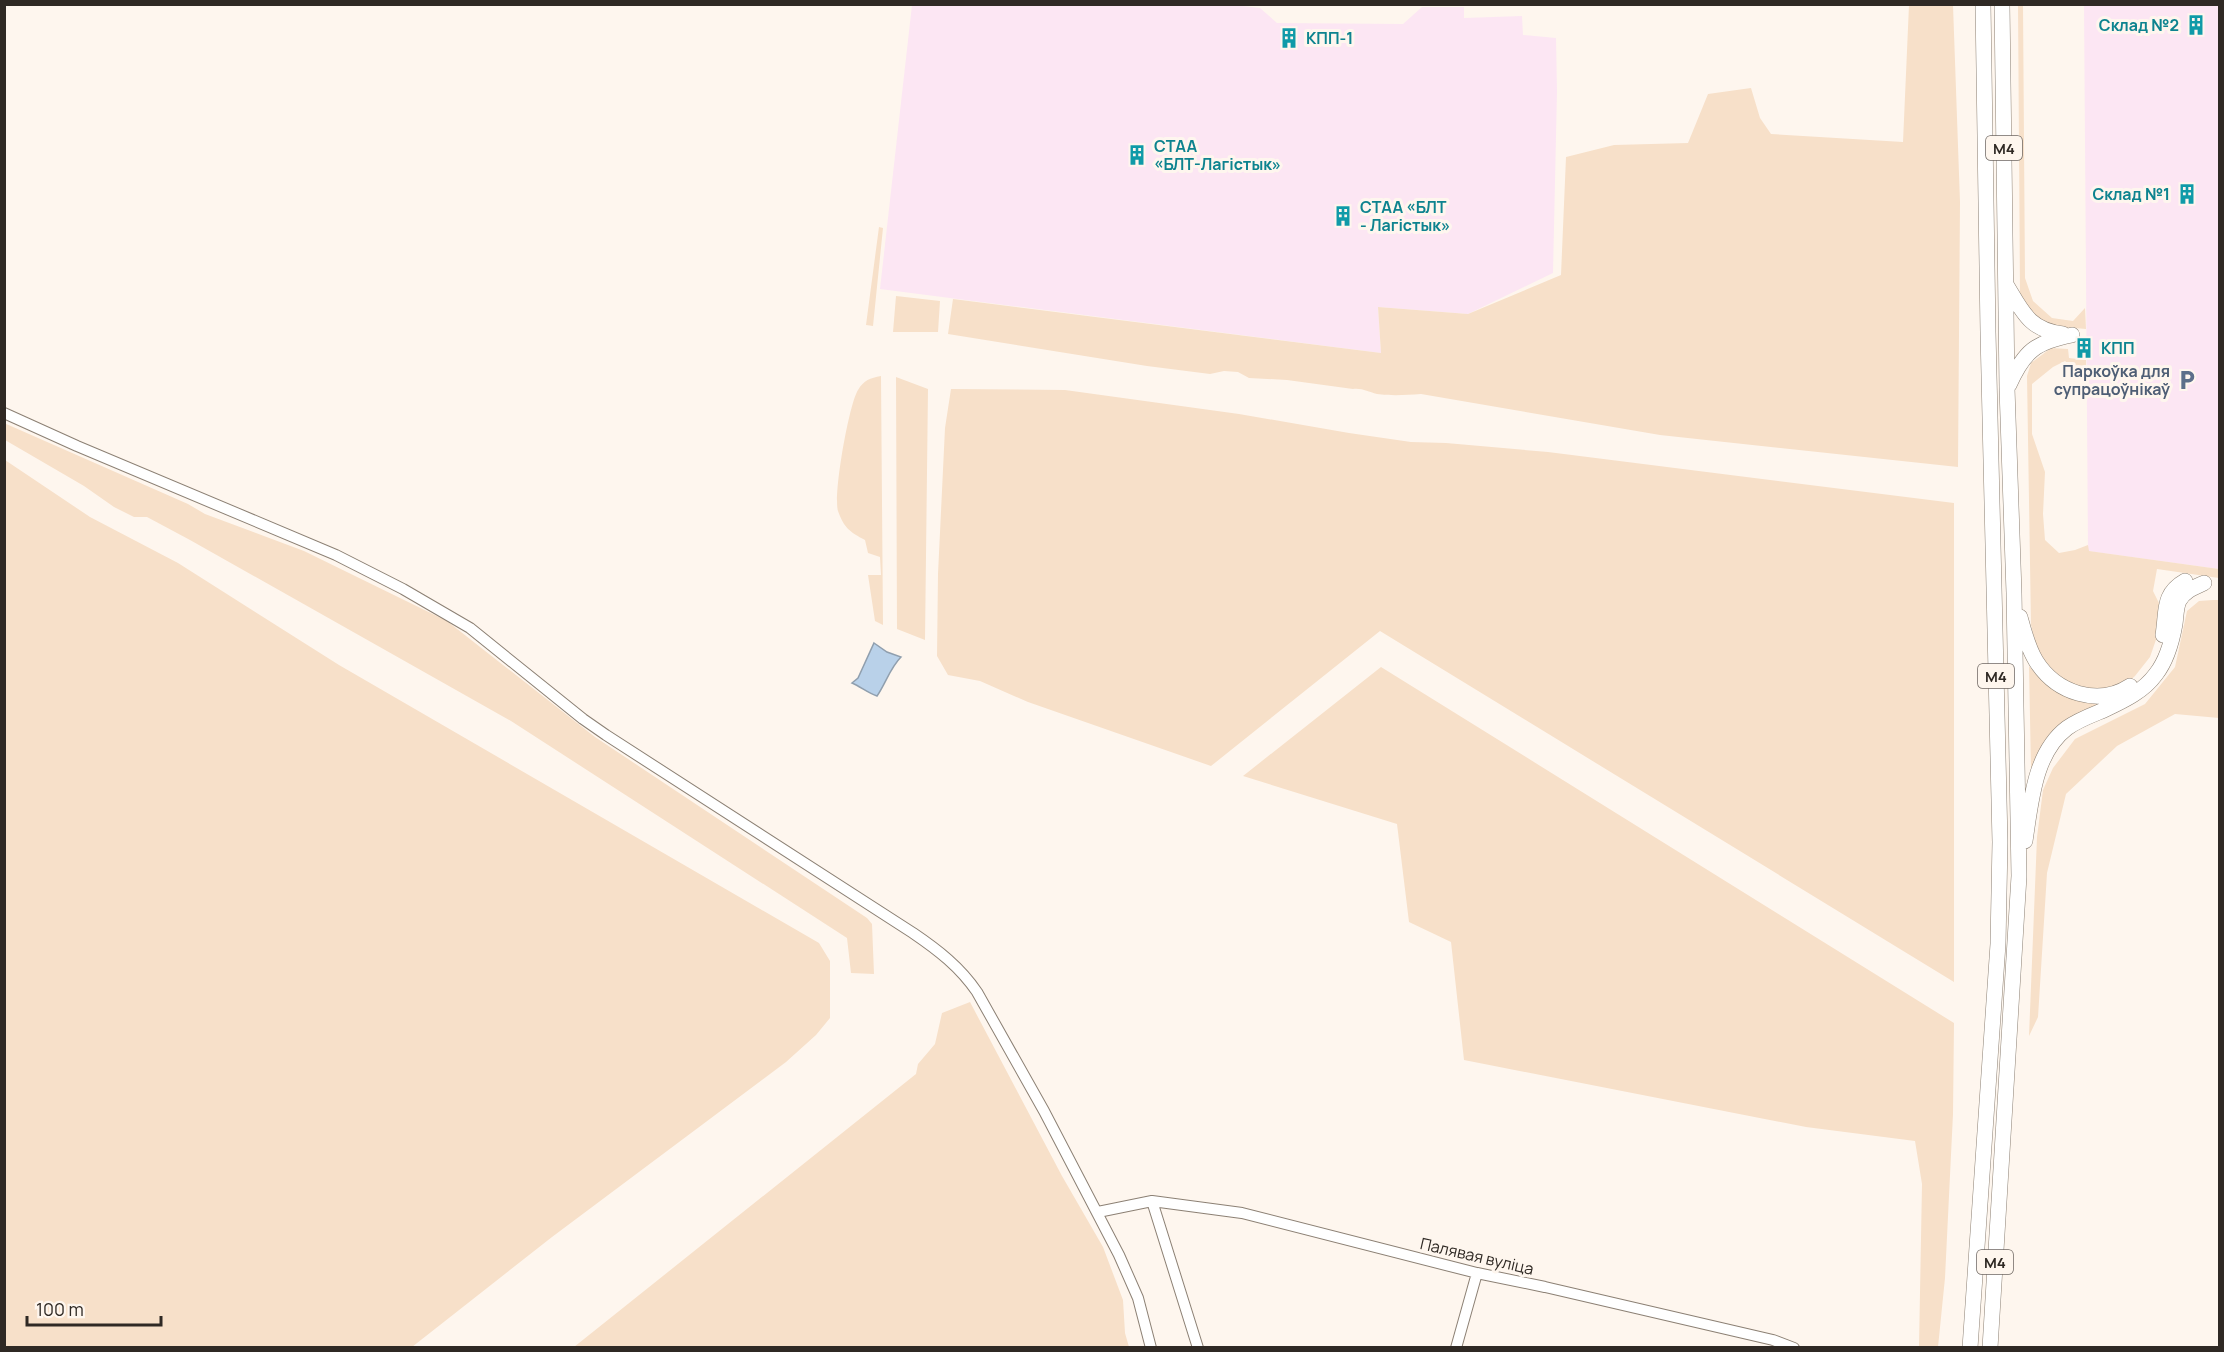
<svg xmlns="http://www.w3.org/2000/svg" width="2224" height="1352" font-family="Manrope,sans-serif">
<rect width="100%" height="100%" fill="#fef6ee"/>
<path fill="#fce6f3" d="M912,5H1234L1260,8L1277,23L1403,24L1422,7H1464V18L1522,16L1523,35L1556,38L1557,91L1553,273L1468,314L1378,307L1381,353L880,289Z
M2084,5H2219V569L2088,551Z"/>
<path fill="#f7e0c9" d="M1909,5H1953L1960,202L1958,467L1660,435L1421,394C1406,395 1392,396 1377,394C1368,392 1363,388 1353,389L1287,380L1249,378L1238,372L1224,371L1210,374L1147,366L948,334L953,299L1381,353L1378,307L1468,314L1561,275L1566,157L1614,145L1688,143L1708,94L1751,88L1760,118L1771,134L1903,142Z
M2018,5H2023L2025,278L2033,301L2052,318L2073,321L2085,308L2086,329C2047,326 2041,327 2020,294Z
M879,227L883,228L873,326L866,325Z
M896,296L940,301L938,332H893Z
M2051,348L2068,349L2069,358L2086,360V379L2065,361L2053,367L2032,384V434L2045,472L2043,514L2045,540L2059,553L2075,550L2088,545L2089,551L2219,569V578L2157,569L2153,591L2159,603V631L2150,657L2135,676L2122,688L2105,691L2065,685L2046,667L2037,650L2031,625L2027,376L2031,363Z
M881,376L883,625L875,621L868,575H881L880,557L868,553L865,540C850,532 844,528 838,511C833,495 849,404 858,390C864,380 870,378 881,376Z
M896,377L928,389L925,640L897,629Z
M951,389L1065,390L1239,414L1349,433L1411,442L1446,443L1548,452L1954,503V982L1380,631L1211,766L1028,702L980,681L948,675L937,656L938,574L945,428Z
M4,423L188,504L205,514L304,551L447,621L595,737L867,918L872,924L874,974L851,973L847,938L511,721L190,540L147,517H134L114,507L84,486L5,440Z
M5,460L90,517L178,563L339,665L819,943L830,961V1018L816,1035L786,1062L552,1237L412,1347H5Z
M2213,600H2219V718L2175,714L2117,746L2066,794L2047,873L2038,1017L2029,1036L2037,837L2043,790L2053,768L2075,739L2145,704L2175,667L2187,611L2199,601Z
M2029,666C2058,700 2072,700 2115,697L2045,744L2031,769Z
M1381,667L1954,1023L1953,1114L1945,1278L1938,1347H1919L1922,1184L1915,1141L1806,1127L1464,1060L1451,942L1409,922L1397,824L1243,776Z
M970,1002L1062,1176L1103,1247L1123,1300L1125,1333L1129,1347H574L916,1074L918,1064L935,1044L942,1013Z"/>
<path fill="#b9d1e9" stroke="#909fae" stroke-width="1.5" d="M874,643L887,652L901,657C890,668 886,683 877,696C868,693 861,687 852,683L858,678Z"/>
<g fill="none" stroke-linecap="round" stroke-linejoin="round">
<g stroke="#8c8074" stroke-width="12">
<path id="minor" d="M4,413L77,446L336,555L403,589L470,628L583,719L606,735L913,933C938,950 960,967 977,992L1044,1111L1119,1255L1138,1298L1151,1348
M1152,1201L1198,1348
M1098,1212L1152,1201L1242,1213L1477,1273L1545,1287L1773,1340L1794,1348
M1456,1348L1477,1273"/>
</g>
<g stroke="#8c8074" stroke-width="16">
<path id="highway" d="M2007,286C2023,313 2030,330 2063,334
M2009,385C2024,351 2036,342 2072,335
M2020,617C2024,632 2028,648 2036,661C2056,693 2098,707 2130,686
M2163,635C2167,611 2162,594 2185,581
M2025,841C2031,803 2034,753 2067,728C2078,720 2092,715 2104,710C2123,701 2143,692 2156,674C2167,660 2172,641 2175,624C2176,617 2176,607 2179,601C2184,591 2195,587 2204,583
M1970,1348L1998,944L2000,842L1988,332L1983,4
M1990,1348L2019,876L2014,593L2007,388L2002,4"/>
</g>
<use href="#minor" stroke="#fff" stroke-width="10"/>
<use href="#highway" stroke="#fff" stroke-width="15"/>
</g>
<defs>
<g id="building-bare" transform="scale(1.62)"><path d="M-4-6H4V6H1V3H-1V6H-4ZM-2.5-4.3h1.7v1.8h-1.7ZM.8-4.3h1.7v1.8H.8ZM-2.5-1h1.7V.8h-1.7ZM.8-1h1.7V.8H.8Z" fill="#0f9aa8" stroke="#fef6ee" stroke-width="2.5" paint-order="stroke"/></g>
<g id="parking-bare" transform="scale(1.62)"><path d="M-3.5-5.5H1a3.5 3.5 0 0 1 0 7H-1V5.5H-3.5ZM-1-3.4V-.6H.8a1.4 1.4 0 0 0 0-2.8Z" fill="#5c6f8a" stroke="#fef6ee" stroke-width="2.5" paint-order="stroke"/></g>
</defs>
<g fill-rule="evenodd">
<use href="#building-bare" x="2196" y="25"/>
<use href="#building-bare" x="1289" y="38"/>
<use href="#building-bare" x="1137" y="155"/>
<use href="#building-bare" x="2187" y="194"/>
<use href="#building-bare" x="1343" y="216"/>
<use href="#building-bare" x="2084" y="348"/>
<use href="#parking-bare" x="2187" y="380"/>
</g>
<g text-anchor="middle" dominant-baseline="central" stroke-width="6" stroke-linejoin="round" paint-order="stroke">
<g fill="#fef6ee" stroke="#6d6661" stroke-width="1.5">
<rect x="1986" y="136" width="36" height="24" rx="4.5"/>
<rect x="1978" y="664" width="36" height="24" rx="4.5"/>
<rect x="1977" y="1250" width="36" height="24" rx="4.5"/>
</g>
<g font-size="15" font-weight="bold" fill="#2f2924">
<text x="2004" y="148">М4</text>
<text x="1996" y="676">М4</text>
<text x="1995" y="1262">М4</text>
</g>
<g font-size="16" font-weight="bold" fill="#0d838f" stroke="#fef6ee" text-anchor="start">
<text x="2179" y="25" text-anchor="end">Склад №2</text>
<text x="1306" y="38">КПП-1</text>
<text x="1154" y="146">СТАА<tspan x="1154" dy="18">«БЛТ-Лагістык»</tspan></text>
<text x="2170" y="194" text-anchor="end">Склад №1</text>
<text x="1360" y="207">СТАА «БЛТ<tspan x="1360" dy="18">- Лагістык»</tspan></text>
<text x="2101" y="348">КПП</text>
</g>
<g font-size="16" font-weight="bold" fill="#4e5e75" stroke="#fef6ee" text-anchor="end">
<text x="2170" y="371">Паркоўка для<tspan x="2170" dy="18">супрацоўнікаў</tspan></text>
</g>
<g font-size="16" fill="#2f2924" stroke="#fef6ee">
<text transform="translate(1477 1256) rotate(13)">Палявая вуліца</text>
</g>
</g>
<rect width="2224" height="1352" fill="none" stroke="#2f2924" stroke-width="12"/>
<path d="M27 1316v9h134v-9" fill="none" stroke="#2f2924" stroke-width="3"/>
<text x="36" y="1316" font-size="18" fill="#2f2924" stroke="#fef6ee" stroke-width="4.5" paint-order="stroke">100 m</text>
</svg>
